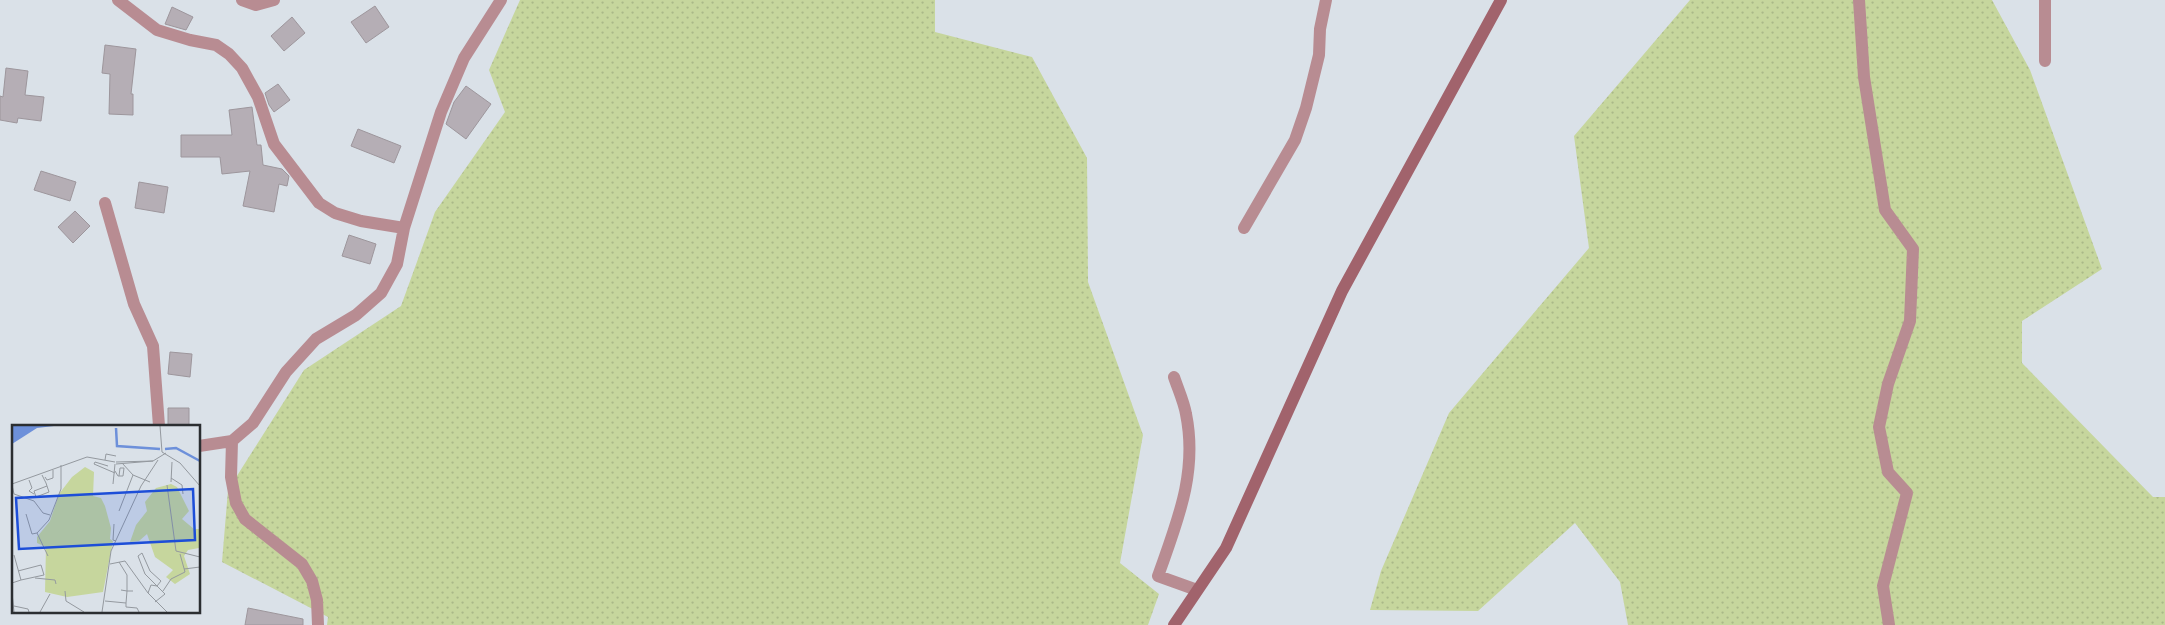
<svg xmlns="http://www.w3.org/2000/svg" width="2165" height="625" font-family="Arial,sans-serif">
<defs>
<pattern id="grass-dots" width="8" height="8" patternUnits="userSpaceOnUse" patternTransform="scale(1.25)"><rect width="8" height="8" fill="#c6d69d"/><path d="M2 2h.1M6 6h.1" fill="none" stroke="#aab888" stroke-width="1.8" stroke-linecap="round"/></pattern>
</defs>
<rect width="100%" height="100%" fill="#dae1e8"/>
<path fill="url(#grass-dots)" d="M520,0H935V32L1032,57L1087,158L1088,282L1143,435L1120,563L1159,594L1148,625H327L328,617L222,562L228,490L304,370L401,306L435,212L505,112L489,70Z
M1690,0H1992L2030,70L2102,269L2022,321V363L2153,497H2165V625H1628L1620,582L1575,523L1478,611L1370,610L1381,571L1449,413L1589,248L1574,136Z"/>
<path fill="#b5aeb5" stroke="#9d969c" d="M375,6L389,27L366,43L351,22Z
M172,7L193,17L186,30L165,24Z
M292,17L305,33L284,51L271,36Z
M105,45L136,49L131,94H133V115L109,114L110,74L102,73Z
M6,68L28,71L25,95L44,97L41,121L18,118L17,123L0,120V96L3,97Z
M278,84L290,100L274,112L269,105L265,93Z
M466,86L491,104L466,139L446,124L454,102Z
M252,107L257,145H261L263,165L282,169L289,176L287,186L279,184L274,212L243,206L250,171L222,174L220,157H181V135H232L229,110Z
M358,129L401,146L394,163L351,146Z
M41,171L76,182L70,201L34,190Z
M139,182L168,187L164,213L135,208Z
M75,211L90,226L73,243L58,227Z
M349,235L376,244L370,264L342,256Z
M170,352L192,354L190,377L168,374Z
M168,408H189V426H168Z
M248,608L303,619V625H245Z"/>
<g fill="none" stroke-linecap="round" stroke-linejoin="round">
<path stroke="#b88c92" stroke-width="12" d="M118,0L157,30L190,40L216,45L229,54L242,68L258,97L274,144L319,203L335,213L361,221L404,228
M242,0L256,5L274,0
M1859,0L1864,77L1885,210L1913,249L1910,321L1888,384L1879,427L1888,472L1907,493L1883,586L1889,625
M2045,0V61
M105,203L134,304L153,346L159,426
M1244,228L1295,140L1306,108L1319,55L1320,29L1326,0
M1174,377C1178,389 1184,402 1186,414C1198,473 1177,522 1158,576L1197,590
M232,441L231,477L236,503L245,519L302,564L312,581L317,600L318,625
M199,446L232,441L253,423L286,372L316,339L356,315L381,293L397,264L404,228L441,112L464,58L501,0"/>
<path stroke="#a1636c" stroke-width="12" d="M1174,625L1226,548L1342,291L1501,0"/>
</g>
<g transform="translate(12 425)">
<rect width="188" height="188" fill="#dae1e8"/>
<path d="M73,42L82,47L81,71L89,73L93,81L99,103L98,114L101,116L91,167L55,172L33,167L34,122L25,118V112L38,96L47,69L60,52ZM159,59L165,62L177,86L170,94L182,104H187V123L176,125L172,131L178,149L163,159L154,152L161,145L143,132L135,109L127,116L118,117L124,100L135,86L133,77L144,63Z" fill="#c6d69d"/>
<path d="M0,1H42L25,3L0,19Z" fill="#6d90da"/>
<path fill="none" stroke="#6d90da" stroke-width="2.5" d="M104,3L105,21L148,24M153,24L164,23L188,36"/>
<path fill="none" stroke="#94999f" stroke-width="1" d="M148,1L150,27L168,38L188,61M93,35L94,29L104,31M141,36L154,28M110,38L121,50L138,57M104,39L141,36L104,37M96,41L83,37L82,39L103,48M103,46L106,51H111L112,43H108L107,51M30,50L34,58L37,67L24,72L22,66L35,61M33,52L35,55L41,53V45M159,53L170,60L171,69M17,55L20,63L17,66L22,69M159,57L160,37M0,59L75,32L103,37M101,59L103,39M0,60L2,69L22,76L31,88L38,90M155,60L164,126L188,132M107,86L121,50M14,89L20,109L25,108L37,95L49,64V40M102,99L101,115L104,116M25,108L36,131M107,137L115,150V166H121M98,139L113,136L136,168L155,187M172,144L188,142M6,146L29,140L32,150L9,155M23,153L43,155L44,159M0,158L9,155L2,130M53,166L54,176L72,187M151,166L159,154L173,147L168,129M0,168L2,187M136,168L139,160L145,161L133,149L126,131L130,128L138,146L149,156L145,161L153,169L143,177M93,176L114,178L115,166L109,165M114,178V182L125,183L127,187M2,181L16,184L17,187M28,187L38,169M90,187L99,126L129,61L146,35"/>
<path fill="#1d4ed8" fill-opacity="0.15" stroke="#1d4ed8" stroke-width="2.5" d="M181,64L183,115L7,124L4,73Z"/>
<rect width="188" height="188" fill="none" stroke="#2b2e31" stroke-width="2.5"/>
</g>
</svg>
